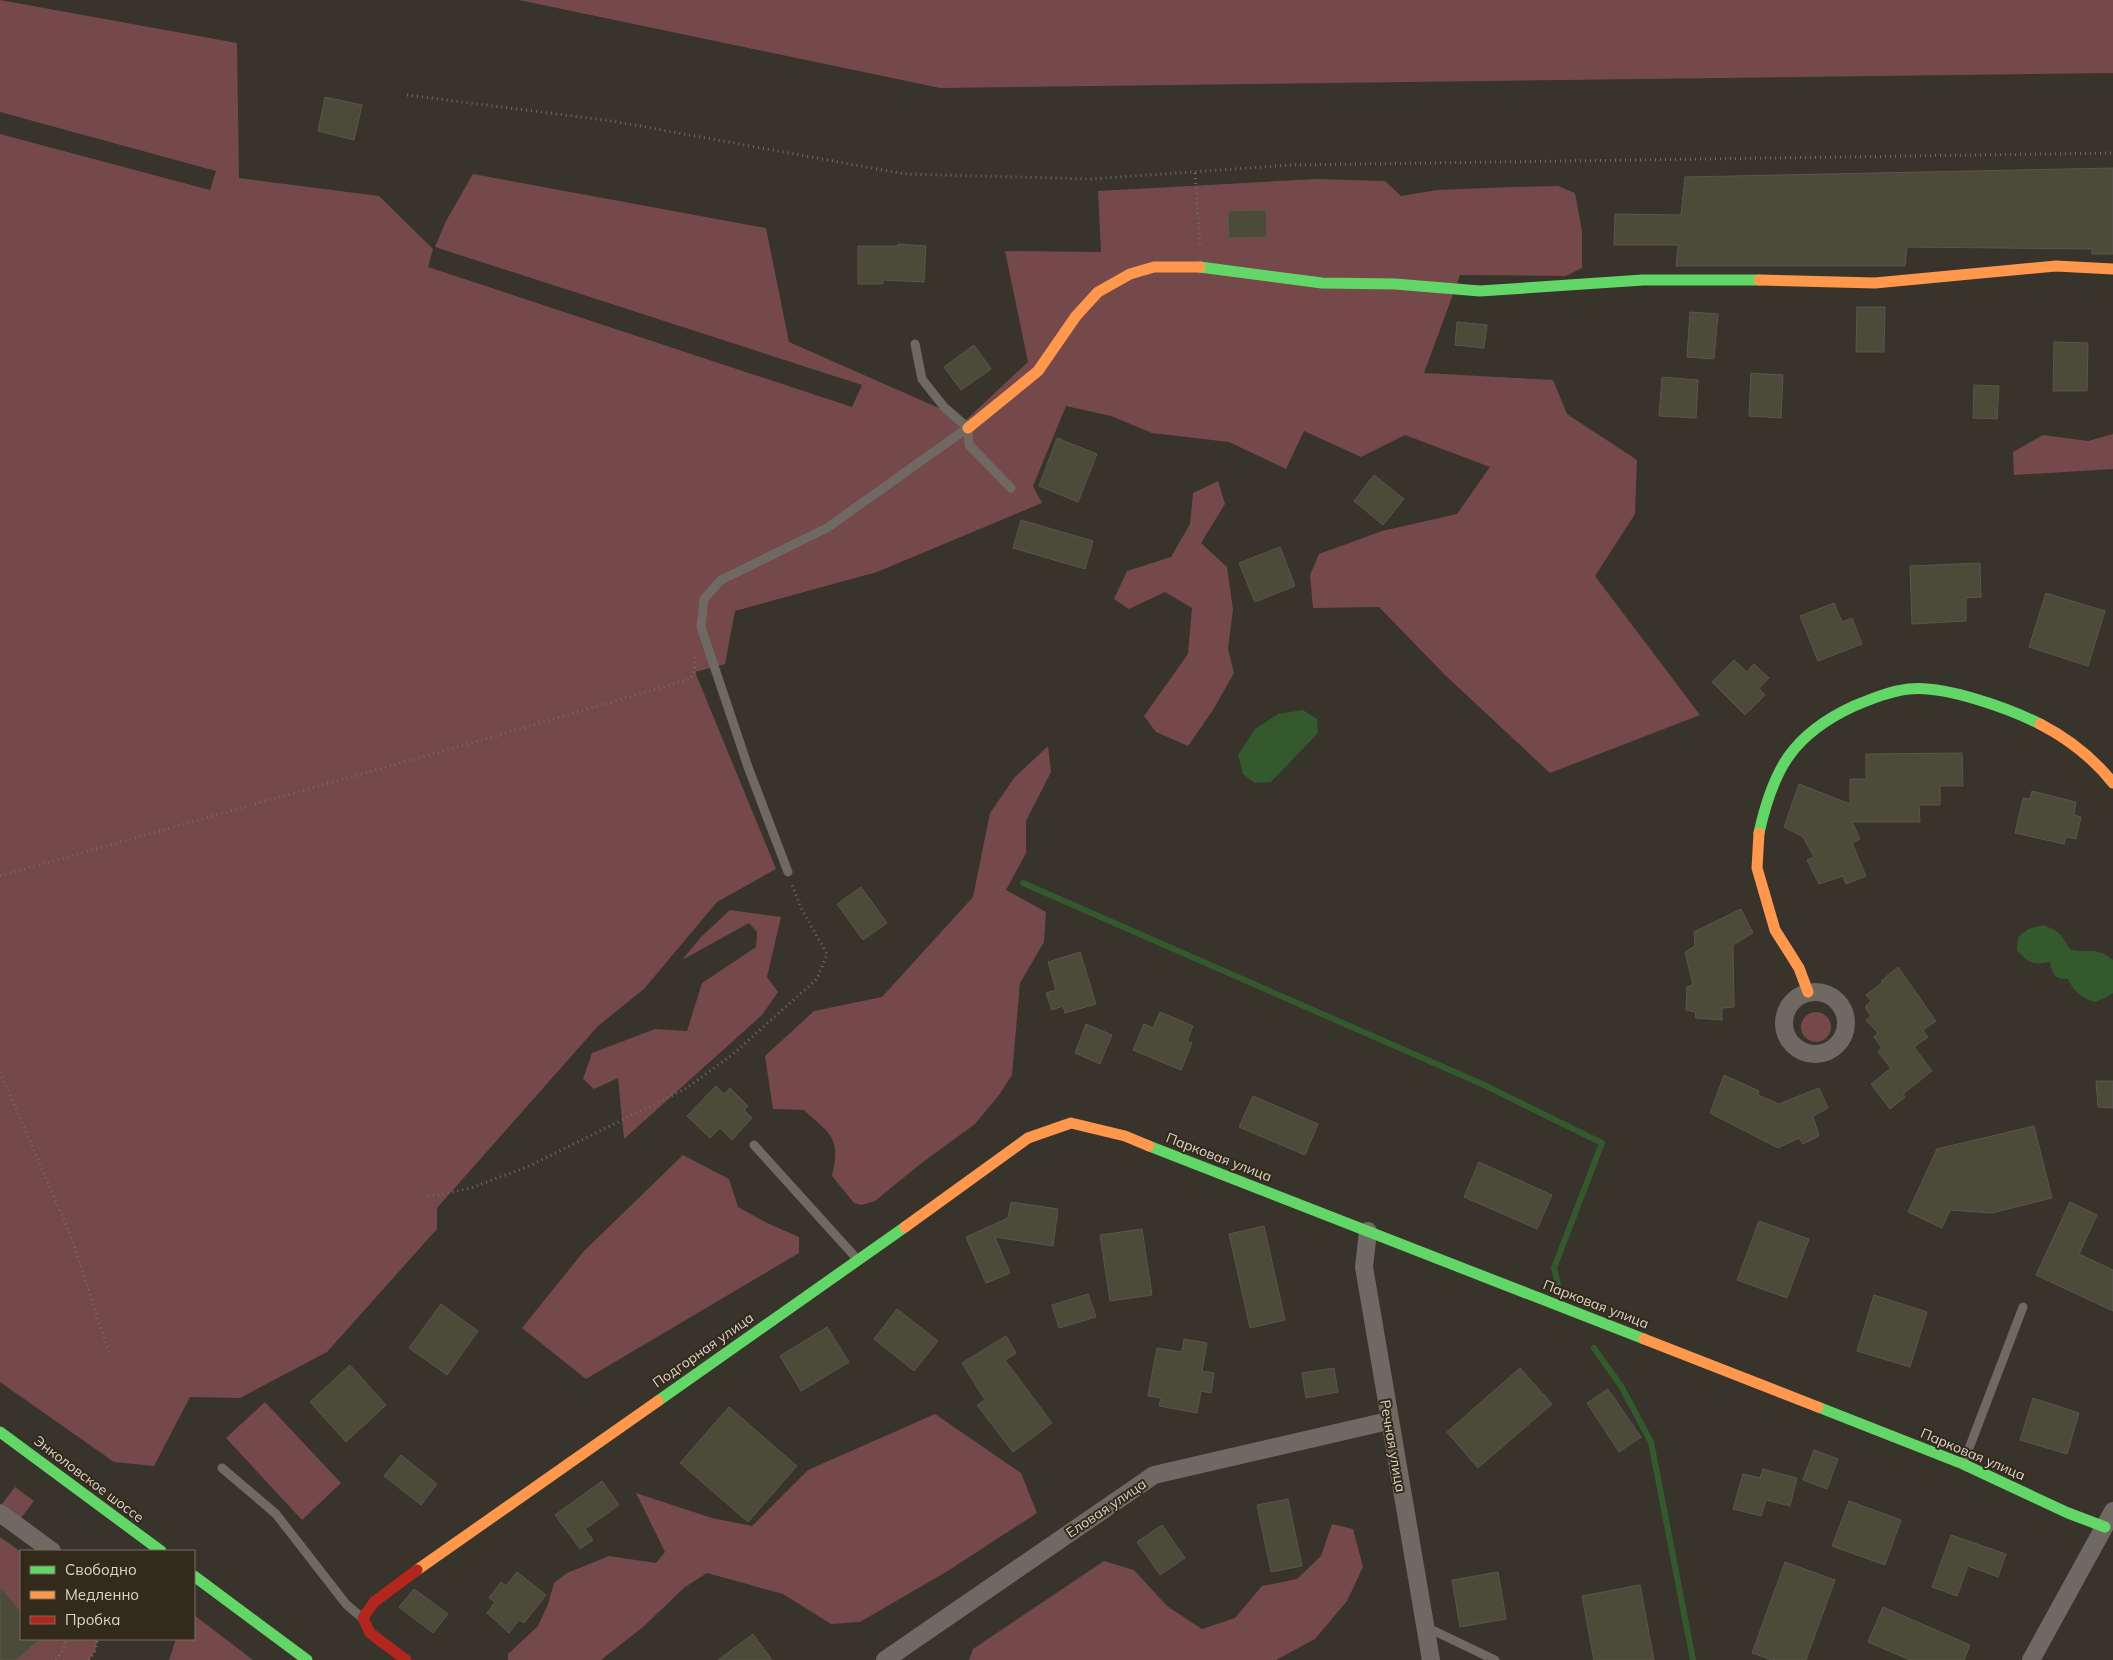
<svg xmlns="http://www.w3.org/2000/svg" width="2113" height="1660" font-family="Mulish,sans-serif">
<rect width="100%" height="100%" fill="#38332b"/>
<path fill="#754949" d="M0,0L237,43L239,178L379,196L433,249L428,267L852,407L862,385L435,247L446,221L473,174L766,228L789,342L966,420L1028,362L1005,251L1101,252L1098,191L1315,179L1385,181L1401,196L1437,190L1512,187L1558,186L1575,193L1582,231V268L1566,276L1460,275L1424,373L1553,380L1567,414L1637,460L1635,514L1595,576L1700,715L1550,773L1446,676L1379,607L1313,608L1310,575L1319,554L1382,531L1457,514L1490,467L1405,435L1361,457L1304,431L1286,469L1229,442L1152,433L1111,416L1066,406L1033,486L1042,503L877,572L735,611L725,664L695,672L776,869L717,902L644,989L598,1026L437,1208V1229L327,1352L240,1398L190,1397L154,1466L114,1462L0,1382V134L210,190L216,171L0,112Z
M519,0H2113V73L940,88Z
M2113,434V469L2014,475L2013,452L2043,435L2088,441Z
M1218,481L1225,504L1201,543L1227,567L1233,610L1228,649L1234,673L1213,710L1188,746L1156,732L1144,716L1188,654L1192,608L1165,592L1129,609L1114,599L1127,571L1171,557L1190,524L1193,493Z
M1048,746L1051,772L1026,821V853L1006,890L1046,912L1044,942L1020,983L1012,1075L999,1095L975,1124L919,1165L875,1201L862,1205L854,1203L832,1176C841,1137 831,1135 804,1110L773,1109L765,1056L814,1011L882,997L973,897L990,813L1014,778Z
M730,910L781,917L767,977L778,992L762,1015L624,1139L618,1078L594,1089L583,1079L592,1053L655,1029L687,1031L702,983L756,947L757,932L749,923L682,960L701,937Z
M1801 1027a15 15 0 1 1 30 0a15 15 0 1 1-30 0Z
M683,1155L729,1179L738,1207L767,1223L799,1237V1253L586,1379L522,1328L584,1251Z
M265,1402L341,1483L302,1520L226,1438Z
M935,1414L1021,1473L1037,1513L946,1572L860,1622L831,1624L783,1594L707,1573L685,1587L643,1627L601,1660H508V1654L538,1626L548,1604L554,1583L567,1573L609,1556L656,1563L665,1552L636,1493L712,1518L752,1526L808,1470Z
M15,1487L34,1501L21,1518L2,1504Z
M1332,1524L1353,1529L1363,1567L1347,1601L1315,1639L1276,1660H969L973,1649L1104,1561L1134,1570L1167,1606L1202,1629L1235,1618L1262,1586L1297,1579L1321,1556Z
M0,1537L21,1552V1612L0,1587Z
M194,1615L253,1660H169L176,1639H194Z
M40,1639H98L95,1651L89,1660H16Z"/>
<path fill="#33592d" d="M1303,710L1317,719L1318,733L1271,782L1255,783L1243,774L1238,755L1255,729L1278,714Z
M2043,925C2060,931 2061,934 2070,949C2087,955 2095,945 2113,960V993L2105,998L2094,1002C2081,997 2074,992 2068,979C2055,980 2052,974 2050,962C2032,965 2029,964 2017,950L2018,937L2028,929Z"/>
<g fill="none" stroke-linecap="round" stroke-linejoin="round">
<path stroke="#33592d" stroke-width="6" d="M1023,883L1482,1084L1602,1143L1554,1268L1558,1284
M1594,1348L1621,1386L1651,1442L1693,1660"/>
</g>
<path fill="#4c4a38" stroke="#58574f" d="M325,97L362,105L354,140L318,131Z
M2113,168V254H2092V249L1907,247L1905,266H1676L1678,245H1614L1615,214L1681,215L1685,177Z
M1266,210L1267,237L1229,238L1228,211Z
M898,244L926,246L924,282L883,280V284H858V246H898Z
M1857,307H1885L1884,352H1856Z
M1690,312L1718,314L1714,359L1687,357Z
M1457,322L1487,325L1484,348L1455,345Z
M2054,342L2088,343L2087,391H2053Z
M974,345L991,369L961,390L944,367Z
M1751,373L1783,375L1781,418L1749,416Z
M1662,377L1698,380L1696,418L1659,416Z
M1974,385L1999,386L1997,419L1973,418Z
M1057,438L1097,454L1078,502L1039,486Z
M1374,475L1404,499L1383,525L1354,501Z
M1021,520L1093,541L1085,569L1013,548Z
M1280,547L1295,586L1255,602L1239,563Z
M1980,563L1981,597L1966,598V621L1912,624L1910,566Z
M2046,593L2105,611L2088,666L2029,647Z
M1834,603L1842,622L1852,618L1862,644L1818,661L1800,616Z
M1734,660L1747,672L1754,664L1769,678L1759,688L1765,695L1745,715L1712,682Z
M1962,753L1963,786H1940V805H1919L1920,822H1852L1860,839L1852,843L1866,876L1846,884L1843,876L1819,884L1807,860L1814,857L1803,837L1784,827L1799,784L1850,804V779H1866V754Z
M2032,791L2076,802L2074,815L2081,817L2076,839L2066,837L2064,844L2015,833L2023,798L2030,799Z
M861,887L887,923L863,940L837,904Z
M1741,909L1753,933L1733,945L1734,1007L1722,1008V1020L1696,1018L1695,1012L1686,1010L1687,987L1693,985L1685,952L1695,946L1694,932Z
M1080,952L1096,1004L1065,1013L1063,1006L1052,1010L1046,993L1056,990L1048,962Z
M1898,967L1936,1021L1923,1030L1928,1037L1914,1047L1932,1071L1903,1094L1905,1097L1890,1109L1871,1084L1891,1068L1878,1052L1882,1048L1874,1037L1878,1033L1866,1020L1871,1016L1865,1007L1871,1001L1866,995L1883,982L1881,981Z
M1160,1012L1193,1026L1187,1041L1192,1043L1181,1070L1133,1050L1144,1024L1153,1028Z
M1086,1024L1112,1035L1100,1064L1075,1053Z
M1724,1075L1759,1091L1758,1095L1779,1104L1819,1088L1828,1108L1813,1116L1819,1136L1803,1144L1799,1138L1778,1148L1710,1113Z
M2096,1081H2113V1108L2098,1107Z
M716,1086L724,1094L730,1088L748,1106L744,1110L752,1118L732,1140L720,1128L710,1138L687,1116Z
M1253,1096L1318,1124L1305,1155L1239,1127Z
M2034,1126L2052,1198L1992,1213L1950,1210L1942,1228L1908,1212L1937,1149Z
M1479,1162L1552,1195L1537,1229L1464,1197Z
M1011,1202L1058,1209L1053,1246L995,1237L1010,1273L986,1283L966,1237L1008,1218Z
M2070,1202L2097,1215L2079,1254L2113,1270V1311L2036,1275Z
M1759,1221L1809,1239L1787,1298L1737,1280Z
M1264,1226L1285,1320L1250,1328L1229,1234Z
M1142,1229L1152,1295L1110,1301L1100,1235Z
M1088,1294L1096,1317L1059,1328L1052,1305Z
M1874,1295L1927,1312L1910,1367L1857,1351Z
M441,1304L478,1331L447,1375L409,1348Z
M897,1309L938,1341L914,1371L874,1339Z
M827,1327L849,1362L801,1391L780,1356Z
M1006,1336L1016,1353L1005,1360L1052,1423L1013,1452L977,1405L985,1400L962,1363Z
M1184,1339L1207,1343L1202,1371L1214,1373L1211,1393L1201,1391L1197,1413L1159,1406L1161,1398L1148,1396L1157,1348L1182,1352Z
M350,1365L386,1405L346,1442L310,1402Z
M1334,1368L1338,1392L1306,1398L1302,1373Z
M1520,1368L1552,1404L1478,1468L1447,1432Z
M1608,1389L1641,1437L1619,1452L1587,1403Z
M2033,1398L2079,1413L2067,1454L2020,1440Z
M729,1407L797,1466L748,1522L680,1463Z
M1814,1450L1838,1459L1827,1489L1803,1480Z
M401,1455L437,1484L421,1505L384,1476Z
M1763,1469L1797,1478L1790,1506L1766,1500L1761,1516L1733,1509L1743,1474L1760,1478Z
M602,1481L619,1505L585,1529L593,1540L580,1549L555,1515Z
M1288,1499L1302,1566L1271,1572L1257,1505Z
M1849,1501L1901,1520L1885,1565L1832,1546Z
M1162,1525L1185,1558L1160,1575L1137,1542Z
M1951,1535L2006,1554L1998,1577L1968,1566L1957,1596L1932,1587Z
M1785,1562L1835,1580L1806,1660H1772L1752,1653Z
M517,1572L546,1595L524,1623L519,1620L509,1633L487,1613L495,1602L489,1598L501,1582L506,1586Z
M1498,1572L1506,1619L1460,1627L1452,1580Z
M1640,1585L1654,1660H1594L1582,1596Z
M0,1587L21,1612V1639H40L16,1660H0Z
M414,1589L448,1614L433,1633L399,1607Z
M1883,1607L1970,1645L1964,1660H1910L1868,1642Z
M753,1634L772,1660H718Z"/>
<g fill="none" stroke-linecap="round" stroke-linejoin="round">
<path stroke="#726c66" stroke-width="3" stroke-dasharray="1 4" stroke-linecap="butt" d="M407,95L612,121L905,174L1090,179L1292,165L2113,153
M1195,173L1200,245
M0,876L475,742L690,679L695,671L694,656
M0,1072L71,1236L109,1353
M428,1197L471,1188L527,1167L685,1089L732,1055L817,979L827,954L802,910L792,885
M56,1660L63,1650L66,1639
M89,1660L95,1651L98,1639"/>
<path stroke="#706862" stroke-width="9" d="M915,344L922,379L944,407L968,428L969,445L1011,488
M788,872L748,767L701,627L704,599L721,580L827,528L966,429
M754,1145L858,1260
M1963,1464L2023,1307
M222,1468L276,1514L346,1604L361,1617
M1426,1627L1495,1660"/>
<path stroke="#706862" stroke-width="18" d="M1784 1023a31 31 0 1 1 62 0a31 31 0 1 1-62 0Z
M1368,1231L1364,1267L1431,1660
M0,1513L52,1551
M885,1660L1154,1475L1388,1421
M2031,1660L2113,1511"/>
<path stroke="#63d668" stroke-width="11" d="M1200,267L1322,283L1395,284L1480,291L1643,280H1759
M1759,833C1773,769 1793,734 1854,706C1871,699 1890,691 1909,689C1944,685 2008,708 2040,724
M1149,1146L1644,1339
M658,1401L905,1227
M1818,1407L1963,1464L2068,1513L2105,1527
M0,1432L161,1551
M194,1576L307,1660"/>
<path stroke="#ff974d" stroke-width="11" d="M1759,280L1875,283L2056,266L2113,269
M968,428L1038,371L1076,316L1098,292L1130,274L1154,267H1200
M2040,724C2067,738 2094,759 2113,783
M1759,833L1757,868L1775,930L1799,968L1808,992
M905,1227L1028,1138L1071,1123L1125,1136L1149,1146
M1644,1339L1818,1407
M417,1570L658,1401"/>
<path stroke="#b3261e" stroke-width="11" d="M406,1660L370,1633L363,1618L374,1602L417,1570"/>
</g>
<g text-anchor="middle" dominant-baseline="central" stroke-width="4" stroke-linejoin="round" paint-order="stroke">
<g font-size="14" fill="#dcd6cc" stroke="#332a1b">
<text transform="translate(1219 1157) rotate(21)">Парковая улица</text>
<text transform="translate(1596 1304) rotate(21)">Парковая улица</text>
<text transform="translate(703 1350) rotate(-35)">Подгорная улица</text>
<text transform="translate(1393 1446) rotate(80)">Речная улица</text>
<text transform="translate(1973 1454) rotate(23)">Парковая улица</text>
<text transform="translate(89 1479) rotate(37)">Энколовское шоссе</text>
<text transform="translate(1106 1508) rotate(-34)">Еловая улица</text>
</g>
</g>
<rect x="20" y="1550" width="175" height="90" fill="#332a1b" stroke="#776f62"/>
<rect x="30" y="1566" width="25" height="8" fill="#63d668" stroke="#776f62"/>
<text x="65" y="1575" font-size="15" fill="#dcd6cc">Свободно</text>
<rect x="30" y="1591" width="25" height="8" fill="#ff974d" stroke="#776f62"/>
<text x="65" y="1600" font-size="15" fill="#dcd6cc">Медленно</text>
<rect x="30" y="1616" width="25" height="8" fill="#b3261e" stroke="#776f62"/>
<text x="65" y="1625" font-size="15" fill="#dcd6cc">Пробка</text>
</svg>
